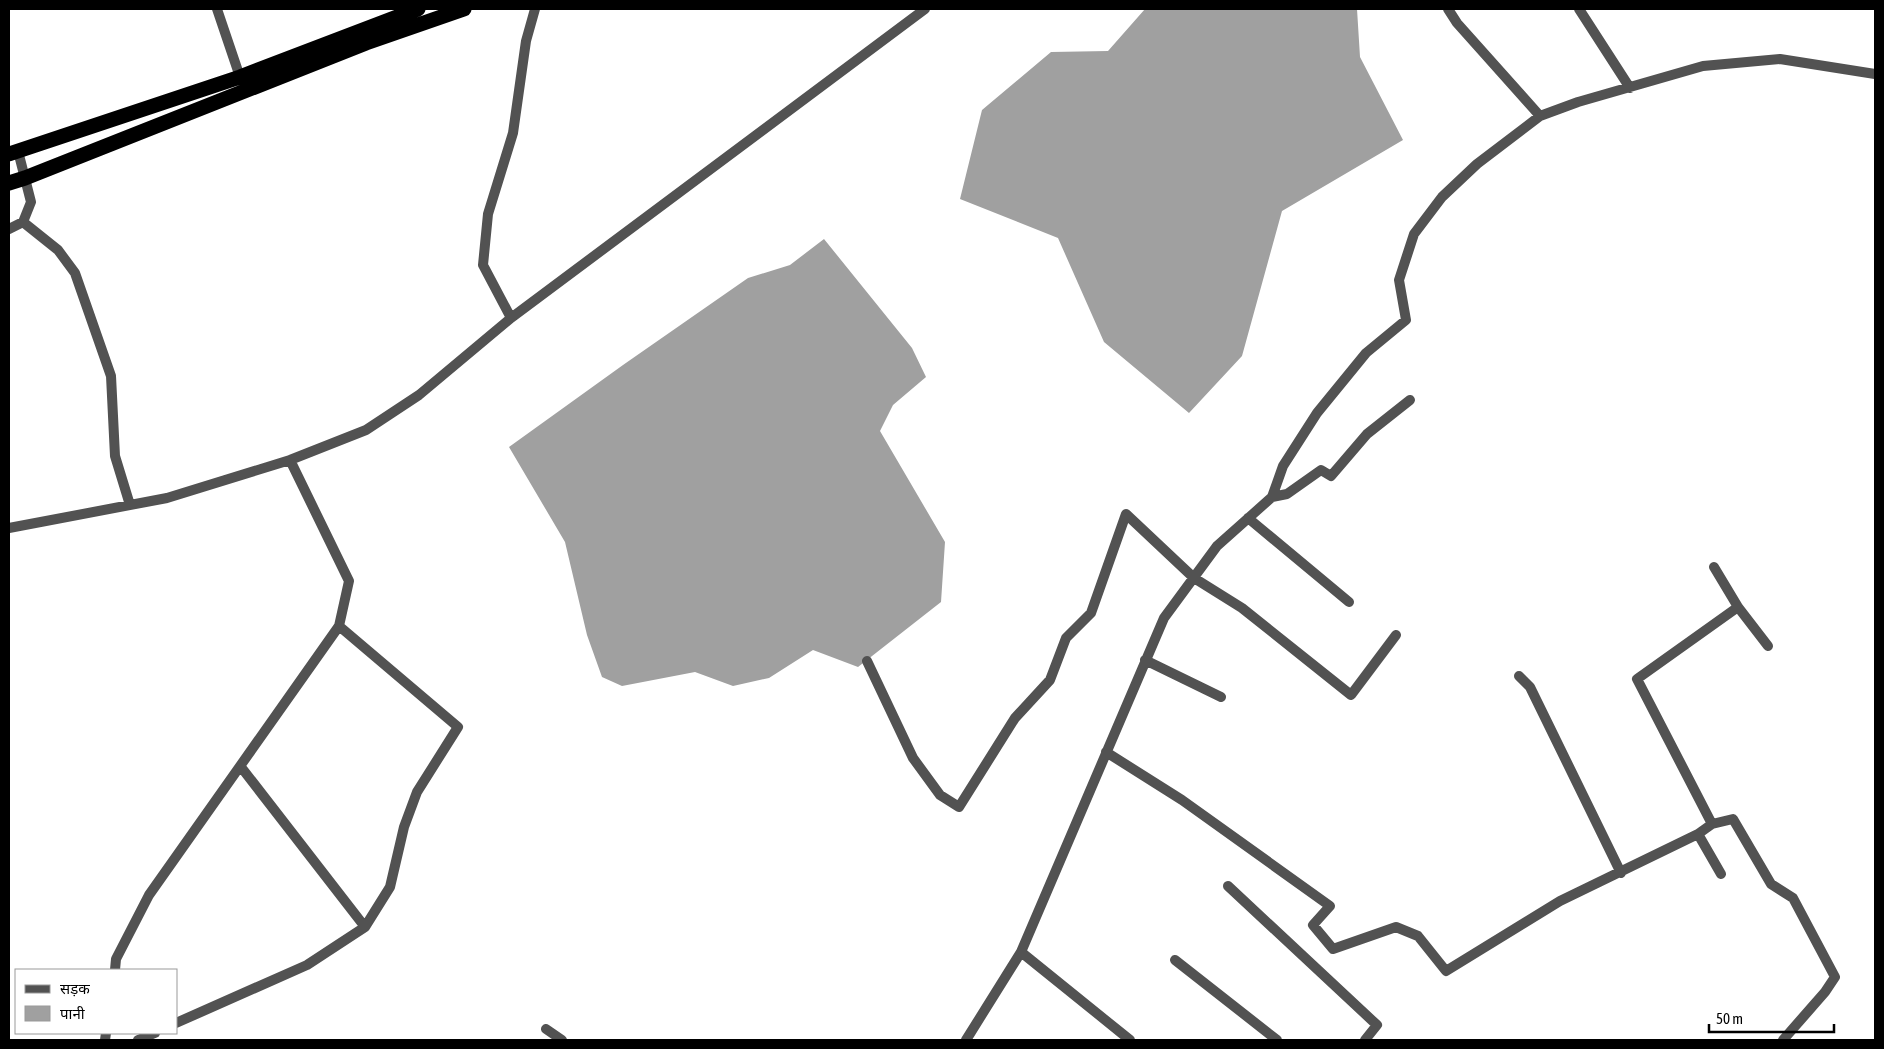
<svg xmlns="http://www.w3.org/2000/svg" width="1884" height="1049" font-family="'Asap Condensed','Noto Sans Devanagari',sans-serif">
<rect width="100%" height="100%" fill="#fff"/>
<path fill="#a0a0a0" d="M1145,9H1357L1360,57L1403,140L1282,211L1242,356L1189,413L1104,342L1058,238L960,199L982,110L1051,52L1108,51Z
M824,239L912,348L926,377L893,405L880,431L945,542L941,602L858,667L813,650L769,678L733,686L695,672L622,686L602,677L587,635L565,542L509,447L623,365L748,278L790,265Z"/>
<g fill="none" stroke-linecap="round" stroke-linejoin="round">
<path stroke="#525252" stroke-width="10" d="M217,9L240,77
M1448,9L1457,23L1540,116L1578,102L1703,66L1780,59L1875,74
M1579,9L1630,88
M23,222L58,250L75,273L111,376L115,456L130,505
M9,229L23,222L31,202L18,151
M511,318L483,265L488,214L513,133L526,41L535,9
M1272,497L1287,494L1321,470L1331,476L1367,434L1410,400
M1248,518L1349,602
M9,528L167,498L290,460L366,430L419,395L511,318L925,9
M1714,567L1738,607
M1145,660L1221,697
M867,661L913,758L940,795L959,807L1015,718L1050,680L1066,638L1091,613L1126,514L1194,578L1242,608L1351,695L1396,635
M1519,676L1530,687L1621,873
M1106,752L1182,800L1330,906L1313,925L1333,949L1396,927L1418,936L1446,971L1560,901L1698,834L1712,824L1733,819L1771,884L1793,898L1835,977L1825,992L1783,1040
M241,767L365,927
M1712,824L1637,679L1738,607L1768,646
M1698,834L1721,874
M1228,886L1377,1025L1365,1040
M1021,952L1164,618L1217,546L1272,497L1283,466L1317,413L1366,353L1406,320L1399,280L1414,234L1442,197L1477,164L1540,116
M1175,960L1277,1040
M115,970L116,959L149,895L339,626L349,581L290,460
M176,1023L307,965L365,927L390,887L404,827L417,792L458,727L339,626
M546,1029L562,1040
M105,1040L106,1033
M138,1040L155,1033
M966,1040L1021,952L1130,1040"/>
<path stroke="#000" stroke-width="15" d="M9,154L240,77L418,9
M9,183L25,178L366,43L464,9"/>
</g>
<rect width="1884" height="1049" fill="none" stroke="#000000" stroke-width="20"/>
<rect x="15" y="969" width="162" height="65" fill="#ffffff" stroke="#999999"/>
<rect x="25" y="985" width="25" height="8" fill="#525252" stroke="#999999"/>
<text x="60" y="994" font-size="15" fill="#000000">सड़क</text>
<rect x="25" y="1006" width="25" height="15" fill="#a0a0a0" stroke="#999999"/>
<text x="60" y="1019" font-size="15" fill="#000000">पानी</text>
<path d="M1709 1024v8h125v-8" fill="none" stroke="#000000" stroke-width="2.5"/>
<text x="1716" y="1024" font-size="15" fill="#000000" stroke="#ffffff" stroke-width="4" paint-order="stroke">50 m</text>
</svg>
